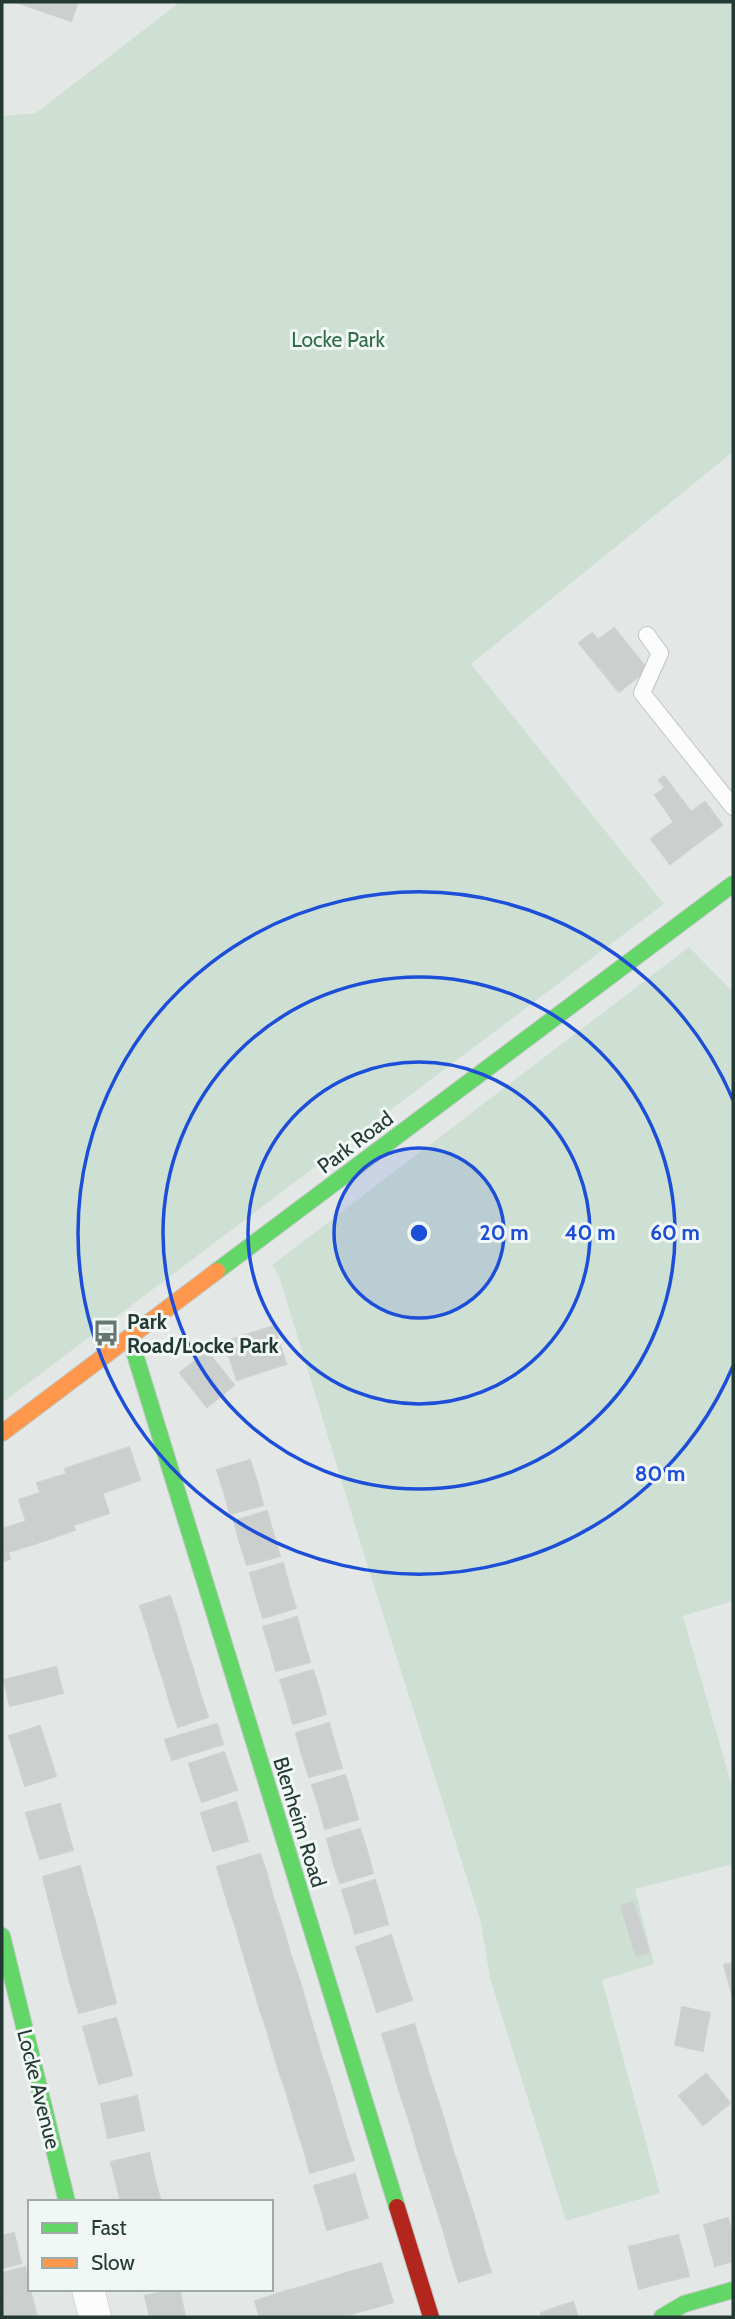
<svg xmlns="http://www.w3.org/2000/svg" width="735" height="2319" font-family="Cabin,sans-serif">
<rect width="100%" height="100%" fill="#e3e8e6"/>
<path fill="#cee0d3" d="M180,2H733V452L471,664L664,904L2,1403V116L36,113Z
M689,947L733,992V1601L683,1616L733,1790V1864L635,1889L654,1964L602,1980L660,2193L566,2221L490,1978L480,1919L366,1561L279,1276L272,1265Z"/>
<path fill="#cbcfcd" stroke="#ccd1cf" stroke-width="2" d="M16,2H78L71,21Z
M614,628L647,669L619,692L579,643L592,633L598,640Z
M664,776L691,812L705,802L722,825L699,842L661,791L665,788L659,780Z
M661,791L699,842L670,864L651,839L674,822L655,795Z
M274,1326L286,1364L261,1372L249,1334Z
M249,1334L261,1372L237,1380L224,1342Z
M207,1351L234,1385L207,1407L180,1373Z
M129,1447L140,1480L103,1493L91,1460Z
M91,1460L109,1513L82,1522L65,1469Z
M250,1460L257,1482L224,1492L217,1470Z
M67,1474L82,1522L73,1525L75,1530L55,1537L37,1483Z
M257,1482L263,1505L230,1514L224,1492Z
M40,1493L55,1537L34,1544L19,1500Z
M267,1511L273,1533L240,1543L234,1521Z
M27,1521L34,1544L8,1552L10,1559L2,1562V1529Z
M273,1533L280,1556L247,1565L240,1543Z
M283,1563L289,1586L256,1595L250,1573Z
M289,1586L296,1608L263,1618L256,1595Z
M170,1596L178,1620L148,1630L140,1606Z
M297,1617L303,1639L270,1649L263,1627Z
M178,1620L185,1645L155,1654L148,1630Z
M303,1639L310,1662L276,1671L270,1649Z
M185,1645L193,1669L163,1679L155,1654Z
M56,1667L63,1693L10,1706L4,1680Z
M193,1669L200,1693L170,1703L163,1679Z
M313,1670L320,1692L287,1702L280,1680Z
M320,1692L326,1714L293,1724L287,1702Z
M200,1693L208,1717L178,1727L170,1703Z
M329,1723L335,1745L302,1755L296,1733Z
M217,1724L223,1744L172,1760L165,1740Z
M40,1726L48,1751L17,1760L9,1736Z
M335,1745L342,1768L309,1777L302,1755Z
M48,1751L56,1776L25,1786L17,1760Z
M224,1752L231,1772L195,1783L189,1764Z
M231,1772L237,1790L202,1802L195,1783Z
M345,1775L352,1797L319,1807L312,1785Z
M352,1797L358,1819L325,1829L319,1807Z
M236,1802L242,1821L207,1832L201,1813Z
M60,1804L66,1827L33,1836L26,1813Z
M242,1821L248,1841L213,1851L207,1832Z
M66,1827L73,1850L40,1859L33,1836Z
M360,1829L367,1851L333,1861L327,1839Z
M367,1851L373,1873L340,1883L333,1861Z
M260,1854L267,1874L223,1887L217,1867Z
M80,1866L87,1894L50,1904L43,1877Z
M267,1874L272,1894L229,1907L223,1887Z
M375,1880L382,1902L349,1912L342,1890Z
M87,1894L95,1921L57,1931L50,1904Z
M272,1894L279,1915L236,1928L229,1907Z
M382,1902L388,1924L355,1934L349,1912Z
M633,1902L649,1952L636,1956L621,1906Z
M279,1915L285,1935L242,1949L236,1928Z
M95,1921L102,1949L64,1959L57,1931Z
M285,1935L291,1956L248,1969L242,1949Z
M391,1935L398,1957L363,1968L356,1947Z
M102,1949L109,1976L71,1986L64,1959Z
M291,1956L298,1976L254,1989L248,1969Z
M398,1957L405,1979L370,1990L363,1968Z
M733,1963V1997L724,1965Z
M109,1976L116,2003L79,2013L71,1986Z
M298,1976L304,1996L260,2010L254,1989Z
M405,1979L412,2000L377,2012L370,1990Z
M304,1996L310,2017L267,2030L260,2010Z
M682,2007L710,2013L706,2032L679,2026Z
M310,2017L316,2037L273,2051L267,2030Z
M116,2018L124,2046L91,2055L83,2027Z
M414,2024L422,2049L390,2059L382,2034Z
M679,2026L706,2032L703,2051L675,2045Z
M316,2037L322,2058L279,2071L273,2051Z
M124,2046L132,2075L99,2084L91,2055Z
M422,2049L429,2074L397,2083L390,2059Z
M322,2058L329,2078L286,2091L279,2071Z
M429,2074L437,2098L405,2108L397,2083Z
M706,2074L718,2088L691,2110L679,2096Z
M329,2078L335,2098L292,2111L286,2091Z
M718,2088L730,2103L703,2125L691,2110Z
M137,2096L144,2130L108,2138L101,2104Z
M335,2098L341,2119L298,2132L292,2111Z
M437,2098L445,2123L413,2133L405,2108Z
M341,2119L347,2139L305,2153L298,2132Z
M445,2123L452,2148L420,2158L413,2133Z
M347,2139L354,2160L310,2173L305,2153Z
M452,2148L460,2172L428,2182L420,2158Z
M149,2153L155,2180L118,2190L111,2162Z
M460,2172L468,2197L436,2207L428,2182Z
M355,2174L361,2196L321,2208L314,2186Z
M155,2180L161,2202H121L118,2190Z
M361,2196L368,2218L327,2230L321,2208Z
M468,2197L476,2222L444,2232L436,2207Z
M728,2218L733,2237V2261L715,2266L704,2225Z
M476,2222L483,2247L451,2257L444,2232Z
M14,2233L21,2263L2,2268V2236Z
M678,2235L689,2276L664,2282L653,2241Z
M653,2241L664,2282L639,2289L629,2247Z
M483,2247L491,2272L459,2282L451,2257Z
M381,2263L393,2302L377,2307L365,2268Z
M25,2267L31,2294L2,2302V2273Z
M365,2268L377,2307L361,2311L349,2272Z
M349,2272L361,2311L345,2316L334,2277Z
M334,2277L345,2316L342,2317H329L318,2282Z
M318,2282L329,2317H311L302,2287Z
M302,2287L311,2317H294L286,2291Z
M179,2289L185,2316L150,2317L145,2296Z
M286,2291L294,2317H277L271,2296Z
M31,2294L37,2317H2V2302Z
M271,2296L277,2317H260L255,2301Z
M573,2302L578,2317H560L557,2307Z
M557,2307L560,2317H542L541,2313Z"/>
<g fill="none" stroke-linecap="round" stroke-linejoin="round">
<g stroke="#c0c5c3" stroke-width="18">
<path id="lane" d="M647,635L660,653L642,693L733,807"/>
</g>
<g stroke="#c0c5c3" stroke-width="33">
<path id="street" d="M88,2289L95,2317"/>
</g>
<g stroke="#c0c6c3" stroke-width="18">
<path id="fast" d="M217,1271L733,884
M130,1338L397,2207
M2,1936L67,2202
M662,2317L684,2304L733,2290"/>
</g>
<g stroke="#c0c6c3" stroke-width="18">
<path id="slow" d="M2,1433L217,1271"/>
</g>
<g stroke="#c0c6c3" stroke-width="18">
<path id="jam" d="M397,2207L431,2317"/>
</g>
<use href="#lane" stroke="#fbfcfb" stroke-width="16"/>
<use href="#street" stroke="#fbfcfb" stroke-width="32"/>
<use href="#fast" stroke="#63d668" stroke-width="16"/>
<use href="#slow" stroke="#ff974d" stroke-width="16"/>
<use href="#jam" stroke="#b3261e" stroke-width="16"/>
</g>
<circle cx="419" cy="1233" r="85" fill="#1d4ed8" fill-opacity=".12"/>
<g fill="none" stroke="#1d4ed8" stroke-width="3.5">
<circle cx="419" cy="1233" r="85"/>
<circle cx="419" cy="1233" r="171"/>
<circle cx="419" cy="1233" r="256"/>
<path d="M733 1366A341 341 0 1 1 733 1100"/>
</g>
<defs>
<g id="bus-bare" transform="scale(2.1)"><path d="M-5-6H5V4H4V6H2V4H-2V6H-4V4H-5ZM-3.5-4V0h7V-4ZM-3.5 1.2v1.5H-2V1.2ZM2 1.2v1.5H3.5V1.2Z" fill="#667772" stroke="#f1f7f4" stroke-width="2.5" paint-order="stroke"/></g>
</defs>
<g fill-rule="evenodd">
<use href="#bus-bare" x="106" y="1333"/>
</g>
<g text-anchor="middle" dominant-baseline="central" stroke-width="6" stroke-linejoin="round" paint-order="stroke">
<g font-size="21" fill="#316d49" stroke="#f1f7f4">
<text x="338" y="339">Locke Park</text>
</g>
<g font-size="21" fill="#233a34" stroke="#f1f7f4">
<text transform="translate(355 1142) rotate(-37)">Park Road</text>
<text transform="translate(300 1822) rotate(73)">Blenheim Road</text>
<text transform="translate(39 2089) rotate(76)">Locke Avenue</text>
</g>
<g font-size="21" font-weight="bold" fill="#233a34" stroke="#f1f7f4" text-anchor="start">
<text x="127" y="1321">Park<tspan x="127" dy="24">Road/Locke Park</tspan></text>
</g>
</g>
<circle cx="419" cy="1233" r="10" fill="#1d4ed8" stroke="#f1f7f4" stroke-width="3.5"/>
<g font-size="21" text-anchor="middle" font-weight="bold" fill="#1d4ed8" stroke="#f1f7f4" stroke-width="6" stroke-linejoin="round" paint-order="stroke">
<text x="504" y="1240">20 m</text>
<text x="590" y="1240">40 m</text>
<text x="675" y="1240">60 m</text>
<text x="660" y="1481">80 m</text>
</g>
<rect width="735" height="2319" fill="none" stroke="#233a34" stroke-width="7"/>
<rect x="28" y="2200" width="245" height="91" fill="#f1f7f4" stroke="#9faba7" stroke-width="2"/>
<rect x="42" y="2223" width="35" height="10" fill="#63d668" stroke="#9faba7" stroke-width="2"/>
<text x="91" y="2235" font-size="21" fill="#233a34">Fast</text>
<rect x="42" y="2258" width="35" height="10" fill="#ff974d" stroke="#9faba7" stroke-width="2"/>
<text x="91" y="2270" font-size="21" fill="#233a34">Slow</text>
</svg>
